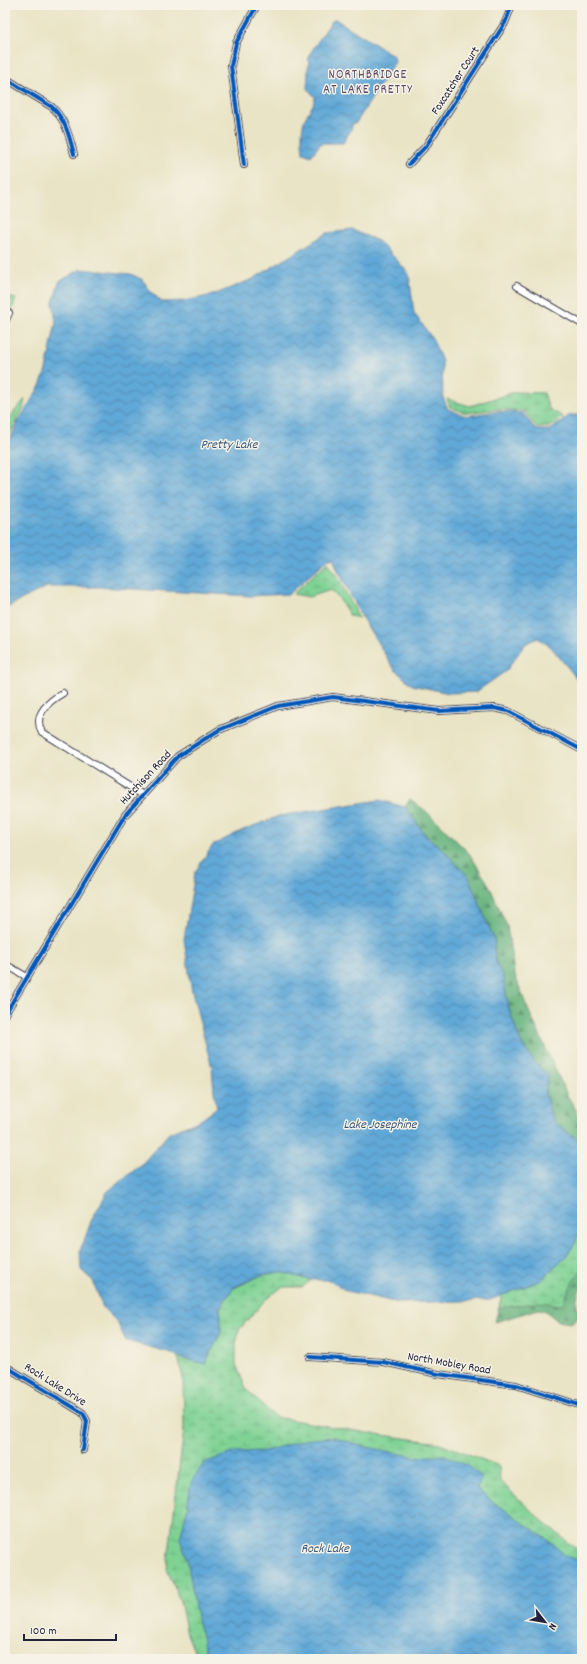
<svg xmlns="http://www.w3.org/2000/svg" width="587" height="1664" font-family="Dekko,sans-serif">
<defs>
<pattern id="forest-firs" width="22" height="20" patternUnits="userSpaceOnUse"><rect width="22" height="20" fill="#67b47e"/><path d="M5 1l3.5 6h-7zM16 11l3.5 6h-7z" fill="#549268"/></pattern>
<pattern id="wetland-marsh" width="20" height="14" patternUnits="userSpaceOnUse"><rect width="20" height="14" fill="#7fd294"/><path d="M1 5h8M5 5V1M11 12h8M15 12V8" fill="none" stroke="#6db480"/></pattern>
<pattern id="water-waves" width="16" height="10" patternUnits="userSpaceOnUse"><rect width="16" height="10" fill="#60a8d7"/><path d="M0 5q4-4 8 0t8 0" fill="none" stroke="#4f88b0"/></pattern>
</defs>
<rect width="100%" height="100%" fill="#f7f3e8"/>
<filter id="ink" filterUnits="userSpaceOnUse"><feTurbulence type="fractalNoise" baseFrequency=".025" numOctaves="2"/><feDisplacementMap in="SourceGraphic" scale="8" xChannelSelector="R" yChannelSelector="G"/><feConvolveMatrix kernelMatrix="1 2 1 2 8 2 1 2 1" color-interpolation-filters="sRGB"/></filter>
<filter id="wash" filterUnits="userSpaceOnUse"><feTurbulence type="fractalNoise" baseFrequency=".012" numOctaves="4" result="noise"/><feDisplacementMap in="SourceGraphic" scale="16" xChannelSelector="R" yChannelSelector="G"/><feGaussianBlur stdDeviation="0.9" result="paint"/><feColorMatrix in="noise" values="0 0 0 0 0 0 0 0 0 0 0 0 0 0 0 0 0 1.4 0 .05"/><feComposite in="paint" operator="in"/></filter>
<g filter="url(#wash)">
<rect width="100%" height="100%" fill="#e9e4c5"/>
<path fill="url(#forest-firs)" stroke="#446b5c" d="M410,799L427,812L469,853L489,885L507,926L514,973L527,1007L567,1095L582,1120V1143L553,1122L545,1094L548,1075L534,1061L520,1041L509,1009L503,977L495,960L494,939L453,861L440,847L426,836L405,807Z
M582,1227V1287C575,1297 576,1305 579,1316L571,1323L558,1321L544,1310L538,1309L495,1322L502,1295L575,1243Z"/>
<path fill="url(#wetland-marsh)" stroke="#507a68" d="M5,296L16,299L12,310L7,308L5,312Z
M515,392L544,393L549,409L563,417L549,427L537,428L524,411L497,409L466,413L450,407L447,399L470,406Z
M25,399L23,409L5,443V423Z
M328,562L339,579L359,618L350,616L340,600L331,590L309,597L293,594Z
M582,1227V1269L573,1281L562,1305L540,1302L499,1308L502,1295L542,1280L556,1265L564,1259L575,1243Z
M279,1272L312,1280L302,1287H282L265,1300L239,1330L236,1344V1364L246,1389L275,1417L368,1433L440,1443L499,1466L500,1481L539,1518L575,1548L582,1550V1659H197L187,1634L180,1601L167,1569L184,1428L183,1378L178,1357L205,1364L221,1332L220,1308L232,1289L262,1275Z"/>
<path fill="url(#water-waves)" stroke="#416589" d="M335,19L394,56L395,62L356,123H353L351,130L343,143H321L311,156L303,153C302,143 301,131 304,121C307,112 314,107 315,97L307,88L309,55L331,22Z
M352,230L378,241L395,258L409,274L414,313L432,338L442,361L443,397L448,409L466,416L498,411L523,413L536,430H550L570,415H582V685L551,647L538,638L525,644L506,671L476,692L449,693L412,685L394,669L364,621L338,570L333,558L327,560L289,594L249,596L100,587H47L26,597L5,609L6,448L18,422L40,386L46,370L56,322L53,303L59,282L81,269L131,274L143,280L150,291L162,302L184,301L213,295L253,279L327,233Z
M379,800L405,807L426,836L440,847L468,876L494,939L495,960L503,977L509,1009L520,1041L534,1061L548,1075L545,1094L553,1121L582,1143V1227L575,1243L564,1259L556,1265L542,1280L490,1300L399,1303L347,1291L328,1280H312L279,1272L262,1275L234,1287L220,1308L221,1332L205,1364L178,1357L172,1353L126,1341L117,1322L103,1308L93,1281L81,1270L80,1251L92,1219L107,1192L142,1164L169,1133L201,1120L217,1108L214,1092L212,1068L192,992L184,939L195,872L213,845L243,830L279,816Z
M333,1437L367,1447L416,1457L445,1455L468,1466L482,1477L477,1489L490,1500L547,1539L566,1556L582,1561V1659H208L198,1623L187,1558L180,1538L187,1510L191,1482L204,1463L235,1452L265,1451L304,1440Z"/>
</g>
<g filter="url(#ink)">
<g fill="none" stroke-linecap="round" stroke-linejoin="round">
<g stroke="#403f50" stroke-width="8">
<path id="minor" d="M5,78L52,107C66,121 69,135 74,154
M409,164L426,146L505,23L512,5
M244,165L231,66L236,43L257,5
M517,286L582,324
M5,322L9,313
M63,693C49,701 32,715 42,732L143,795
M5,964L27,977
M5,1014L125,815L178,756L219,730L278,706L333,697L439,711L494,708L508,711L582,750
M310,1357L383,1362L438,1374L516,1385L582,1406
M5,1366L83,1413L87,1421L83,1450"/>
</g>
<use href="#minor" stroke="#fff" stroke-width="6"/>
<g stroke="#f7f3e8" stroke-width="6">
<path id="cycleway" d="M5,78L52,107C66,121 69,135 74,154
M409,164L426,146L505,23L512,5
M244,165L231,66L236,43L257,5
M5,1014L125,815L178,756L219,730L278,706L333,697L439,711L494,708L508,711L582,750
M310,1357L383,1362L438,1374L516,1385L582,1406
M5,1366L83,1413L87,1421L83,1450"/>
</g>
<use href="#cycleway" stroke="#0057b8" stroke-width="4"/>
</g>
</g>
<g text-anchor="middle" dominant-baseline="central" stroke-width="3" stroke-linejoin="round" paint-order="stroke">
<g font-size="12" fill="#22223b" stroke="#f7f3e8">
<text transform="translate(456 81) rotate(-57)">Foxcatcher Court</text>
<text transform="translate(146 778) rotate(-47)">Hutchison Road</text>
<text transform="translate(449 1364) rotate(10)">North Mobley Road</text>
<text transform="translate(55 1385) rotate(32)">Rock Lake Drive</text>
</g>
<g font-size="13" letter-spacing="1" fill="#5e4966" stroke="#f7f3e8">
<text x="368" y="75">NORTHBRIDGE<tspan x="368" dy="15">AT LAKE PRETTY</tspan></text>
</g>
<g font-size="13" font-style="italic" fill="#3b5879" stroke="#f7f3e8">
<text x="229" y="445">Pretty Lake</text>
<text x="380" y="1125">Lake Josephine</text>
<text x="325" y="1549">Rock Lake</text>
</g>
</g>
<rect width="587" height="1664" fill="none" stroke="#f7f3e8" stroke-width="20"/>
<g transform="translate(545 1622) rotate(121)" stroke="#f7f3e8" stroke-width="3" paint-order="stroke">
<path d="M0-3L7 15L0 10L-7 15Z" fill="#22223b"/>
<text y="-6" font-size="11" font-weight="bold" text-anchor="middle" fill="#22223b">N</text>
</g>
<path d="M24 1634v6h92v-6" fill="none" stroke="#22223b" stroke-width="2"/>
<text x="30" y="1634" font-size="12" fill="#22223b" stroke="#f7f3e8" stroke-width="3" paint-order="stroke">100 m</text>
</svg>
